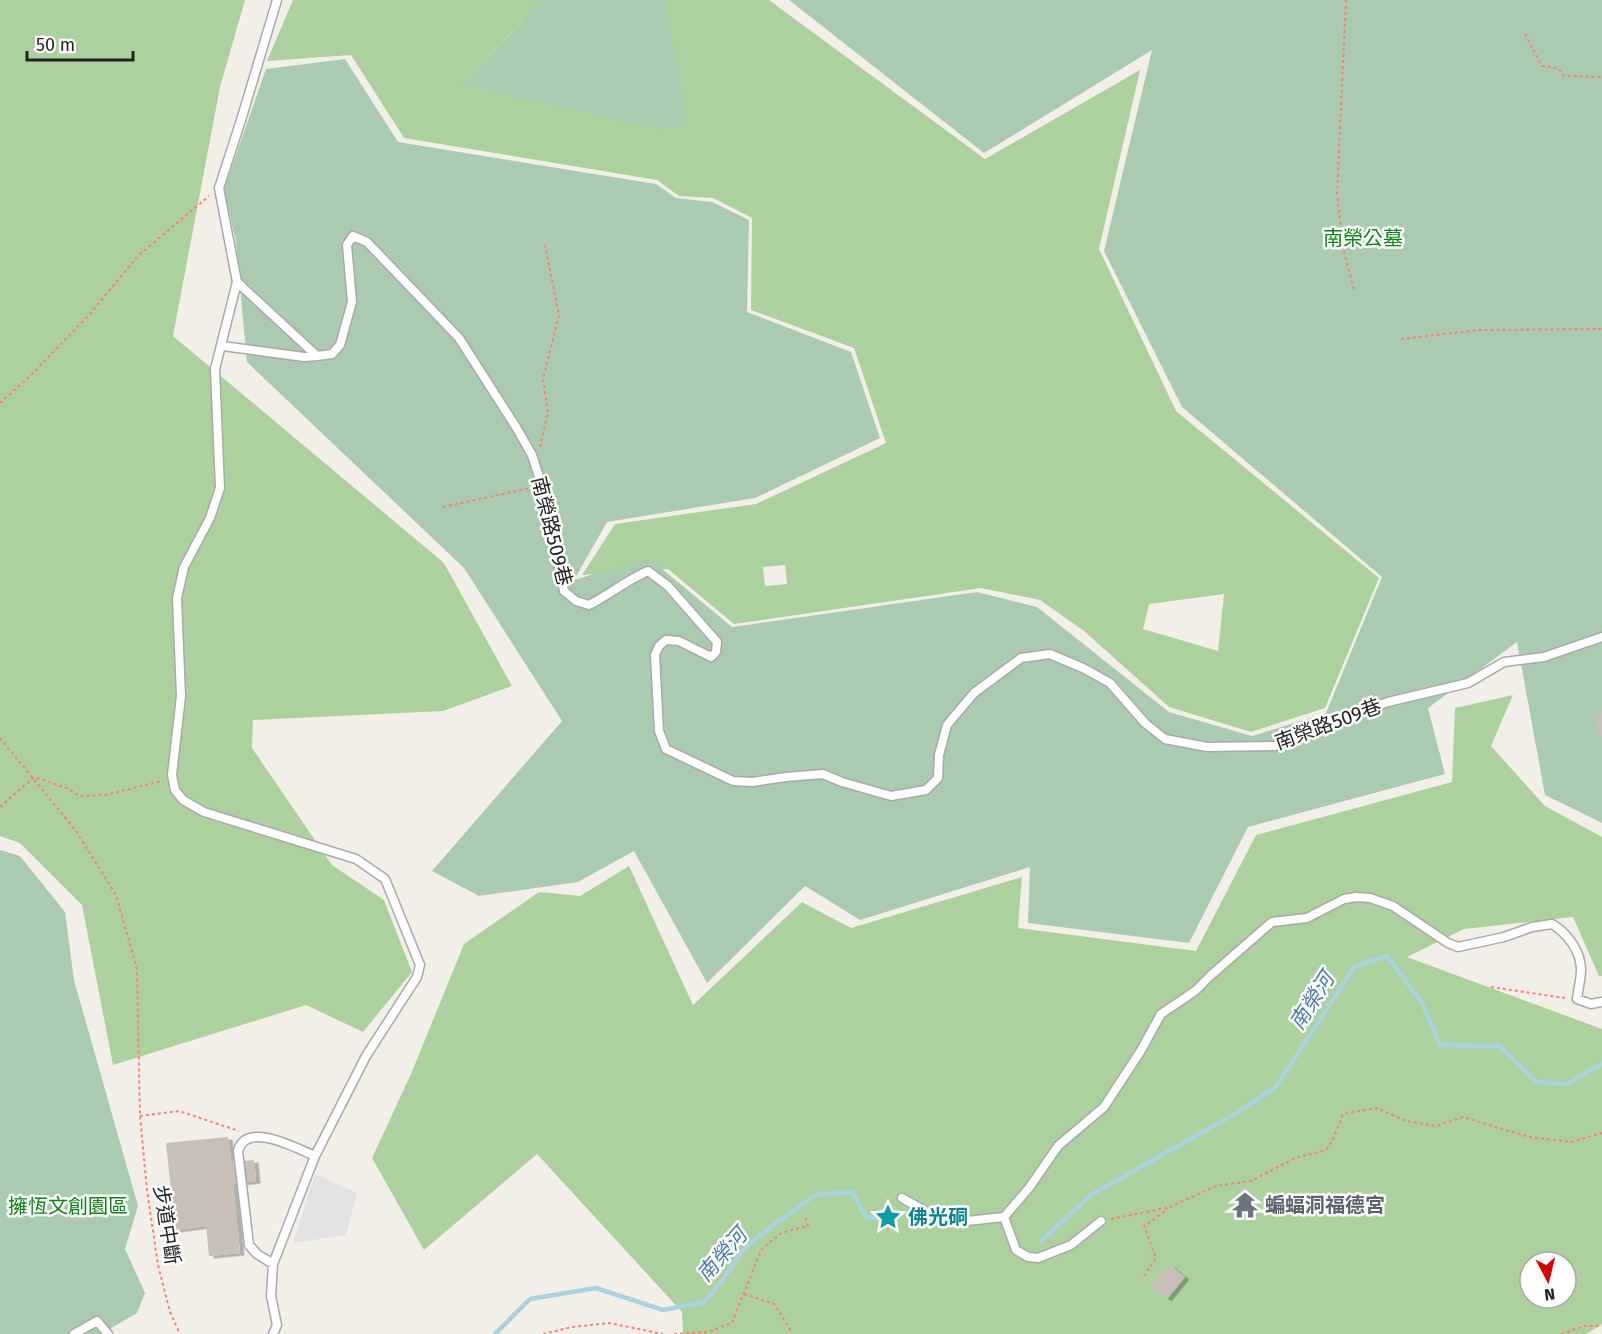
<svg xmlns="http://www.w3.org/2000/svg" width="1602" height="1334" font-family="'Fira Sans','Noto Sans TC',sans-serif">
<defs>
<filter id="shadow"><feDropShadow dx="4.5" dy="2.5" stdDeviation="0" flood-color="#0004"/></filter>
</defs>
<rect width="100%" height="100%" fill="#f2efe9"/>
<path fill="#add19e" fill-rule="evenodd" d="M0,0H245L220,87L173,336L444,563L512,686L443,711L253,720L252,748L332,865L384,900L412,972L363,1032L306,1005L113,1065L82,905L20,843L0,836Z
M293,0H542L462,85L650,72L629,0H769L985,159L1140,70L1099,249L1176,411L1379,578L1325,708L1251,732L1169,707L1084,631L1040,600L981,588L734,624L668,569L582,575L615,524L756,504L886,443L854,348L751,310L752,218L713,198L679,196L657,180L404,138L351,55L267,61ZM785,565L787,584L765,586L763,567ZM1224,594L1218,651L1143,629L1149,604Z
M1513,695L1491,746L1545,806L1602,837V976H1599L1573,917L1464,929L1407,957L1602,1029V1324L1586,1334H683L682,1312L537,1154L424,1250L372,1158L411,1074L464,944L539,892L580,896L629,866L693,1005L802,902L851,928L1022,877L1018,928L1196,951L1256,835L1452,782L1455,708ZM1530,1262H1566V1298H1530Z"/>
<path fill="#aacbaf" d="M542,0H666L688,131L663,126L660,130L462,85Z
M789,0H1602V823L1545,795L1517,642L1428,708L1445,774L1248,827L1189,943L1028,923L1030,867L860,920L805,886L707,983L634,851L578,882L479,896L432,871L562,721L464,568L247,362L236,242L224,189L266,69L345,59L398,142L656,184L676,198L712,202L749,220L747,312L851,352L880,438L755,498L607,522L574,580L649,558L732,627L977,592L1037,607L1169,712L1252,736L1326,713L1382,577L1182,407L1104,251L1152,50L984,153Z
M0,850L20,856L65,912L74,980L138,1206L125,1249L145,1293L137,1313L101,1334H0Z"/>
<path fill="#e2e2e2" d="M315,1174L357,1193L346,1235L293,1243Z"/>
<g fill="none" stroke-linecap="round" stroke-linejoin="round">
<path stroke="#aad3df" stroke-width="4.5" d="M1041,1241L1091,1195L1233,1115L1275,1088L1355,966L1387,956L1422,1003L1440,1045L1499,1046L1537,1082L1566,1084L1602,1064
M495,1334L530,1299L596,1288L663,1310L704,1302L722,1281L740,1254L756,1238L815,1195L852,1192L866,1217L896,1220"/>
</g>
<path fill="#c7bfb8" filter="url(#shadow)" d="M1602,710V737L1598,734L1596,718Z
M228,1137L231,1162L254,1160L256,1181L233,1184L240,1253L209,1256L206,1226L175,1230L166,1143Z
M1170,1265L1185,1277L1167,1299L1150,1286Z"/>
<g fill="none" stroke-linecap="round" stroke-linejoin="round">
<g stroke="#a9a9a9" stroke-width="11">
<path id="lane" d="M237,282L317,356L332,354L340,345L352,302L347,245L353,236L367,242L459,338L516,427L532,455L542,486L564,591L576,601L589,605C610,594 627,580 648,571L668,586L717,642L716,652L711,657L679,641L666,640L659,646L655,655L659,731L666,749L733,781L752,782L786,777L823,774L842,782L891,796L926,790L938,778L939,755L947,725L974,693L1021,658L1050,654L1085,669L1110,683L1145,723L1165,739L1207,747L1275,746L1318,727L1388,702L1468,683L1504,662L1544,657L1602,637
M223,346L304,357L317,356
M902,1198L934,1216L967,1221L1004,1217
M1004,1217L1029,1188L1058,1146L1104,1107L1140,1052L1161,1014L1195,991L1210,976L1272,922L1307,918L1344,899L1356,897L1370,898L1393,906L1448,943L1458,947L1504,937L1532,927L1552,924C1567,933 1581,951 1581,970C1581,979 1578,990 1577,999L1591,1004L1602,1002
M1004,1217L1016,1250L1028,1257L1038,1258L1071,1245L1101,1221
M273,1264L257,1254L249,1245L238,1151C246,1120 298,1149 315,1156
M74,1334L97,1321L108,1334
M273,1334L277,1325L271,1296L273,1264L315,1156L366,1056L417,977L420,965L385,879L356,859L204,812L183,800L175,790L172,775L181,696L177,598L184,567L210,518L220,488L215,369L237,282L219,188L242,117L277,0"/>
</g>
<path stroke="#fa8072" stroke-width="2" stroke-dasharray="3 3" stroke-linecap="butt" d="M1346,0L1337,194L1344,252L1354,290
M1525,34L1542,66L1558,68L1564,76L1602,77
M1401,339L1480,330L1602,329
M0,403L29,377L88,316L139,255L209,196
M540,447L548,412L543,379L559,315L545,245
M443,507L530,488
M0,738L76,831L116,895L137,969L140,1116L147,1190L158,1265L170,1312L180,1334
M0,807L34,777L67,788L79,796L105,795L162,781
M1491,987L1565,998
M140,1116L179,1111L239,1131
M1111,1219L1170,1207L1216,1186L1251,1181L1295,1158L1326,1150L1334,1137L1343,1114L1377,1108L1406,1121L1436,1126L1463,1117L1529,1137L1571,1142L1602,1133
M1144,1276L1156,1258L1144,1226L1168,1209
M744,1294L774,1304L791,1331L790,1334
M543,1334L572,1327L609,1323L663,1334
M674,1334L707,1332L732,1323L761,1250L781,1233L808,1226L805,1216
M1561,1334L1584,1326H1602"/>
<use href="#lane" stroke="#fff" stroke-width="8"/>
</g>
<defs>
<g id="temple-bare" transform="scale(2.07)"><path d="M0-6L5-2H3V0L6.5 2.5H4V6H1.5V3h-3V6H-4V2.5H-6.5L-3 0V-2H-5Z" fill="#6b7280" stroke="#fff" stroke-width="2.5" paint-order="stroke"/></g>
<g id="sight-bare" transform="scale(2.07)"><path d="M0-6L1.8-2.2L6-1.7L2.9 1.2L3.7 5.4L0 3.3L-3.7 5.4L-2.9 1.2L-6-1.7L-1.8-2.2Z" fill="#0f9aa8" stroke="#fff" stroke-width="2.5" paint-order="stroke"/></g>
</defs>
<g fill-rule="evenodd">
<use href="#temple-bare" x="1245" y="1205"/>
<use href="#sight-bare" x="888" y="1217"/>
</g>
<g text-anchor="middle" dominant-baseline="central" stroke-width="5" stroke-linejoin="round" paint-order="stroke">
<g font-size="20" fill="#0c8416" stroke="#fff">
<text x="1363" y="238">南榮公墓</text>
<text x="68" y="1206">擁恆文創園區</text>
</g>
<g font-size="20" fill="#222" stroke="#fff">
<text transform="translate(552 531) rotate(76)">南榮路509巷</text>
<text transform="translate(1328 724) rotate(-20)">南榮路509巷</text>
<text transform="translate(167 1225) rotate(81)">步道中斷</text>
</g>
<g font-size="20" font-weight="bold" fill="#5b616d" stroke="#fff" text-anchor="start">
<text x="1265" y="1205">蝙蝠洞福德宮</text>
</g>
<g font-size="20" font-weight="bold" fill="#0d838f" stroke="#fff" text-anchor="start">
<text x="908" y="1217">佛光硐</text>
</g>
<g font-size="21" font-style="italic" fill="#4a7aab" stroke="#fff">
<text transform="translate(1312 1001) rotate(-57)">南榮河</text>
<text transform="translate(722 1255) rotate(-49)">南榮河</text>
</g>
</g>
<g transform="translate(1548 1280) rotate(173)"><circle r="28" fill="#ffffff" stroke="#a7a7a7" stroke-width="1.5"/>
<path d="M0-4.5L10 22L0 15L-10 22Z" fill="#d40000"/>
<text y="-9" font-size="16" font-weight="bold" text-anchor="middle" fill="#222222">N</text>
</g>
<path d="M27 51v9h106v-9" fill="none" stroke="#222222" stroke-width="3"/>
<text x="36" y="51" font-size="18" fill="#222222" stroke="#ffffff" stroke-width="4.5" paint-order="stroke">50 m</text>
</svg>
